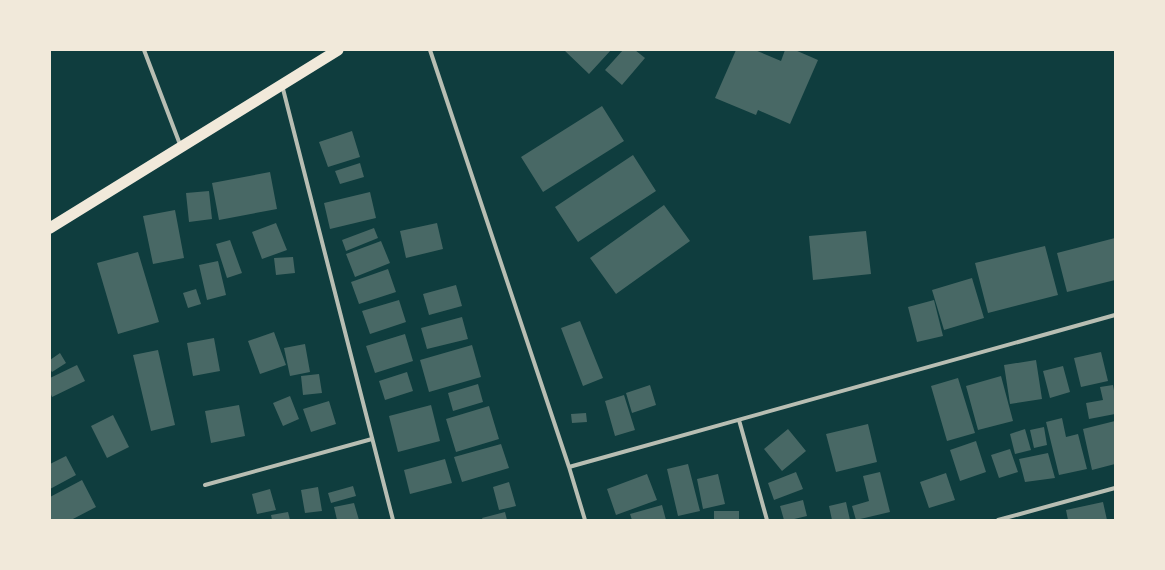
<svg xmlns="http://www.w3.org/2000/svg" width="1165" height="570" font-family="Helvetica,sans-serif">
<rect width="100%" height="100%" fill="#0f3d3e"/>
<path fill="#486865" d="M564,50H611L589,74Z
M623,50H635L645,58L622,85L605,70Z
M736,50H755L781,61L785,50H795L818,60L790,124L758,110L756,115L715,98Z
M602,106L624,141L543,192L521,157Z
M352,131L360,157L328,167L319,142Z
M633,155L656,191L578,242L555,207Z
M360,163L364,177L340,184L335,171Z
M270,172L277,209L219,220L212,183Z
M209,191L212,219L189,222L186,193Z
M370,192L376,218L330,229L324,203Z
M664,205L690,241L616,294L590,258Z
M175,210L184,258L153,264L143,216Z
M276,223L287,250L262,259L252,232Z
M437,223L443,249L406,258L400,231Z
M374,228L378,238L346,251L342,240Z
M866,231L871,274L813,280L809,236Z
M1115,238V280L1067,292L1057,253Z
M230,240L242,273L227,278L216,244Z
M381,241L390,263L355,277L346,254Z
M1045,246L1058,295L988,313L975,263Z
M138,252L159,322L118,334L97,263Z
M293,257L295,273L276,275L274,258Z
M218,261L226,295L207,300L199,265Z
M388,269L396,292L359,304L351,282Z
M972,278L984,318L944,330L932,290Z
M456,285L462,306L429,315L423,294Z
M196,289L201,304L188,308L183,293Z
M399,300L406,322L370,334L362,311Z
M934,300L943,336L917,342L908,307Z
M462,317L468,339L427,349L421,328Z
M580,321L603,378L583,386L561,328Z
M274,332L286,365L260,374L248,341Z
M405,334L413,361L375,373L366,346Z
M214,338L220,371L193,376L187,343Z
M305,344L310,372L290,376L284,348Z
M472,345L481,377L429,392L420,360Z
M158,350L175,425L151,431L133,355Z
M1101,352L1108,381L1081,387L1074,358Z
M60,353L66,363L52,372L50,369V360Z
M1036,360L1042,399L1010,404L1004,365Z
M77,365L85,381L52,397L50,392V378Z
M1063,366L1070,392L1050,398L1043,371Z
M407,372L413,391L385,400L379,381Z
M319,374L322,393L303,395L301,376Z
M1001,376L1013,421L978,430L966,386Z
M958,378L975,433L947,441L931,386Z
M478,384L483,402L453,411L448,393Z
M650,385L656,405L632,413L626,393Z
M1113,385L1115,396V414L1089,419L1086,403L1103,400L1100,387Z
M624,395L635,430L615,436L605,401Z
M290,396L299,419L283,426L273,403Z
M329,401L336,424L311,432L303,409Z
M239,405L245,436L211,443L205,411Z
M431,405L440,441L398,452L389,416Z
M489,406L499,439L456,452L446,419Z
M586,413L587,422L572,423L571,414Z
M113,415L129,447L107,458L91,426Z
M1062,418L1066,437L1078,434L1087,469L1059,475L1046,422Z
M1115,421V464L1092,470L1083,429Z
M868,424L877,462L836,472L826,434Z
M1044,427L1047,445L1034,448L1030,430Z
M788,429L806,451L782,471L764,449Z
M1025,429L1031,450L1015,454L1010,434Z
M976,441L986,472L960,481L950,450Z
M501,444L509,468L462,482L454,457Z
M1010,449L1018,472L999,478L991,455Z
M1048,453L1055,478L1025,482L1019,459Z
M66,456L76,475L50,489V464Z
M445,459L452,483L410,494L404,470Z
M688,464L700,511L678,516L667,469Z
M796,472L803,489L774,500L768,483Z
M880,472L890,512L856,520L852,506L869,501L863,476Z
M946,473L955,500L929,508L920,482Z
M647,474L657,500L616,515L607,489Z
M718,474L725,504L703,509L697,479Z
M82,480L96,507L71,520H51L50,497Z
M509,482L516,506L499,510L493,487Z
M353,486L356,496L331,503L328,493Z
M318,487L322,511L305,513L301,490Z
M270,489L276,510L257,514L252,494Z
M803,500L807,516L790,520H784L780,506Z
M846,502L850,520H832L829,506Z
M1103,502L1107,520H1068L1066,510Z
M354,503L359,520H337L334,507Z
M662,505L666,520H632L630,514Z
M714,511H739V520H714Z
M288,512L290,520H272L271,515Z
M505,512L507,520H483L482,518Z"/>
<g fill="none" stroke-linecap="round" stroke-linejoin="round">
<path stroke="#b8beb3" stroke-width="4" d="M144,50L181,147
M430,50L569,467L585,520
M282,85L393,520
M739,420L767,520
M569,467L1115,315
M205,485L372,439
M998,520L1115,488"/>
<path stroke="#f1e9da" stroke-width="11" d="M50,228L338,50"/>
</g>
<rect width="1165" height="570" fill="none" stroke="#f1e9da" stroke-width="102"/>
</svg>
